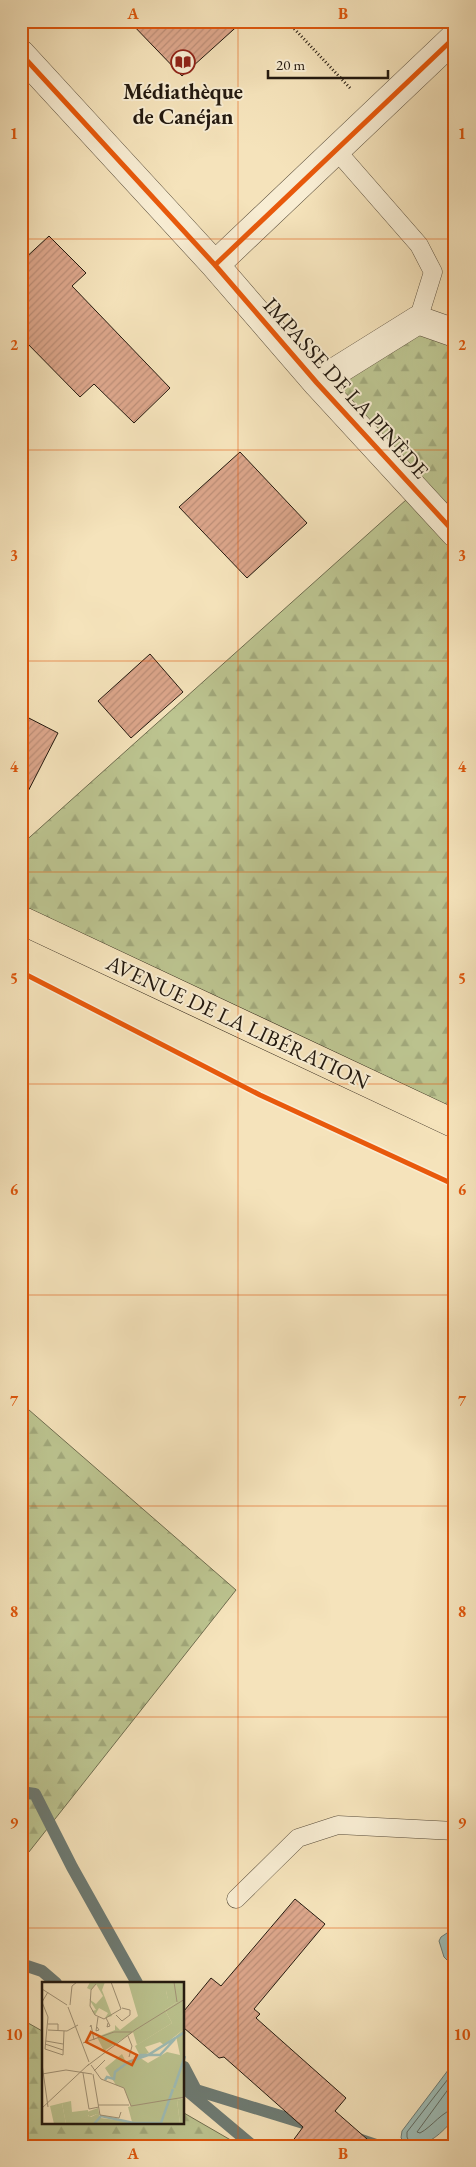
<svg xmlns="http://www.w3.org/2000/svg" width="476" height="2167" font-family="'EB Garamond',serif">
<defs>
<pattern id="forest-firs" width="22" height="20" patternUnits="userSpaceOnUse" patternTransform="scale(1.25)"><rect width="22" height="20" fill="#bcc490"/><path d="M5 1l3.5 6h-7zM16 11l3.5 6h-7z" fill="#a1a87b"/></pattern>
<pattern id="building-hatch" width="6" height="6" patternUnits="userSpaceOnUse" patternTransform="scale(1.25)"><rect width="6" height="6" fill="#dca68b"/><path d="M-1 1l2-2M0 6l6-6M5 7l2-2" fill="none" stroke="#bc8e77"/></pattern>
</defs>
<rect width="100%" height="100%" fill="#f5e3bb"/>
<filter id="stains"><feTurbulence type="fractalNoise" baseFrequency=".004" numOctaves="4"/><feColorMatrix values="0 0 0 0 .2 0 0 0 0 .09 0 0 0 0 .02 0 0 0 .5 -.17"/></filter>
<radialGradient id="worn" r=".72"><stop offset=".6" stop-color="#630" stop-opacity="0"/><stop offset="1" stop-color="#630" stop-opacity=".3"/></radialGradient>
<path fill="url(#forest-firs)" stroke="#706e50" d="M418,320L455,333V1124L21,920V845L416,491L317,383Z
M21,1403L236,1590L21,1862Z
M21,2019L44,2032V2123H184V2113L241,2146H21Z"/>
<path fill="#9ebdb7" stroke="#6d7b74" d="M450,1931L455,1933V1968L444,1957L439,1941L441,1937Z
M455,2061V2118C441,2133 429,2147 408,2145L401,2138L402,2131Z"/>
<g fill="none" stroke-linecap="round" stroke-linejoin="round">
<path stroke="#606b63" stroke-width="1" d="M455,2080L417,2132L420,2133C432,2127 443,2110 455,2109
M411,2146L407,2137V2132L455,2070"/>
<path stroke="#6d7b74" stroke-width="12" d="M21,1792L35,1794L72,1867L137,1983
M21,1964L42,1971L56,1983
M184,2067L196,2090L310,2125
M184,2088L253,2146
M358,2139L379,2146"/>
</g>
<path fill="url(#building-hatch)" stroke="#23190f" d="M129,21H243L182,76Z
M49,236L86,273L72,286L170,388L134,423L94,384L80,397L21,337V262Z
M240,452L307,523L247,578L179,507Z
M150,654L183,692L131,738L98,701Z
M21,714L58,733L21,805Z
M295,1899L325,1924L254,2009L260,2014L256,2018L346,2098L335,2111L375,2146H289L303,2127L224,2057L219,2058L184,2028V2011L211,1978L221,1986Z"/>
<g fill="none" stroke-linecap="round" stroke-linejoin="round">
<g stroke="#584c3a" stroke-width="19">
<path id="lane" d="M336,150L419,245L433,272L418,320
M236,1899L298,1838L338,1825L455,1831"/>
</g>
<g stroke="#584c3a" stroke-width="29">
<path id="street" d="M21,54L215,265L317,383L455,533
M215,265L455,37
M317,383L418,320L455,333"/>
</g>
<g stroke="#23190f" stroke-width="29">
<path id="primary" d="M21,920L455,1124"/>
</g>
<path stroke="#23190f" stroke-width="3" stroke-dasharray="1 2.5" stroke-linecap="butt" d="M287,21L350,88"/>
<use href="#lane" stroke="#f8edd3" stroke-width="18"/>
<use href="#street" stroke="#f8edd3" stroke-width="28"/>
<use href="#primary" stroke="#f5e3bb" stroke-width="28"/>
<g stroke="#f8edd3" stroke-width="8">
<path id="cycleway" d="M21,54L215,265L317,383L455,533
M215,265L455,37
M21,972L260,1095L455,1185"/>
</g>
<use href="#cycleway" stroke="#e8590c" stroke-width="5"/>
</g>
<path fill="none" stroke="#de560c" stroke-width="1" stroke-opacity="0.55" d="M238,21V2146M21,239H455M21,450H455M21,661H455M21,872H455M21,1084H455M21,1295H455M21,1506H455M21,1717H455M21,1928H455"/>
<defs>
<g id="library-ring" transform="scale(1.25)"><circle r="9.5" fill="#f8edd3" stroke="#8f2418" stroke-width="1.5"/><path d="M-6-4Q-3-5.5-.7-3.5V5Q-3 3-6 4ZM6-4Q3-5.5 .7-3.5V5Q3 3 6 4Z" fill="#8f2418"/></g>
</defs>
<g fill-rule="evenodd">
<use href="#library-ring" x="183" y="62"/>
</g>
<g text-anchor="middle" dominant-baseline="central" stroke-width="4" stroke-linejoin="round" paint-order="stroke">
<g font-size="22" font-weight="bold" fill="#23190f" stroke="#f8edd3">
<text x="183" y="91">Médiathèque<tspan x="183" dy="25">de Canéjan</tspan></text>
</g>
<g font-size="22" fill="#23190f" stroke="#f8edd3">
<text transform="translate(346 388) rotate(48)">IMPASSE DE LA PINÈDE</text>
<text transform="translate(238 1022) rotate(25)">AVENUE DE LA LIBÉRATION</text>
</g>
</g>
<g transform="translate(42 1982)">
<rect width="142" height="142" fill="#f5e3bb"/>
<path d="M132,0H142V47L122,63L118,60L103,65L107,71L98,74L93,64L130,41L123,28L135,20L126,18L124,9ZM29,119L30,130L46,128V134L49,135L55,132L58,136L52,142H24L20,121Z" fill="#bcc490"/>
<path d="M86,0H132L134,7L124,9L126,17L134,16L135,20L123,28L130,41L95,63L91,50L62,69L55,55L73,48V43L78,48L96,34ZM142,47V116L135,118L138,142H52L57,136L55,132L47,135L45,130L56,126L58,136L90,140L86,125L89,124L82,106L74,103L63,86L80,72L85,82L97,75L106,81L125,70L138,73L134,54ZM20,121L24,142H12L8,124Z" fill="#bcc490"/>
<path d="M48,0H63L60,8L70,34L63,36L66,31L57,26L53,33L50,29L54,28L47,17L54,22L61,14L54,2L49,8L45,6ZM142,116V142H138L135,118Z" fill="#bcc490"/>
<path fill="none" stroke="#9ebdb7" stroke-width="2.5" d="M92,77L99,73H118L133,57M63,98L65,95L72,97L73,90L86,80L106,73L143,50M132,106L143,74M92,141H119L131,107M52,142L59,134L92,141"/>
<path fill="none" stroke="#a19276" stroke-width="1" d="M132,0L135,20M54,2L49,8L48,24L53,33L62,37L79,27L69,0M0,7L25,23M6,10L0,20L6,35L3,67L21,73L22,49M28,23L30,4L35,0M26,25L47,80M74,33L80,39L88,33V28L80,26M64,36L68,44L65,45L66,41M6,42H16V48M48,45L49,43L52,58M55,45L57,48L54,49L56,35M6,48L25,49L36,43M86,54L90,64L87,75M4,59L21,62M41,61L72,50H90M3,62L21,68M0,82L6,125M49,83L59,97L82,106L89,124L143,115M45,84L93,48L143,17M52,89L63,78M41,91L47,127L57,125M0,92L24,88L50,92M51,92L58,133L77,136L79,130M56,123H87M0,126L47,82"/>
<path fill="#de560c" fill-opacity="0.15" stroke="#de560c" stroke-width="2.5" d="M49,50L95,73L90,83L44,60Z"/>
<rect width="142" height="142" fill="none" stroke="#23190f" stroke-width="2.5"/>
</g>
<rect width="476" height="2167" fill="none" stroke="#f5e3bb" stroke-width="55"/>
<path d="M268 70v8h120v-8" fill="none" stroke="#23190f" stroke-width="2.5"/>
<text x="276" y="70" font-size="15" fill="#23190f" stroke="#f8edd3" stroke-width="4" paint-order="stroke">20 m</text>
<rect x="28" y="28" width="420" height="2112" fill="none" stroke="#de560c" stroke-width="2"/>
<g font-size="16" text-anchor="middle" font-weight="bold" fill="#de560c">
<text x="133" y="19">A</text>
<text x="343" y="19">B</text>
<text x="14" y="139">1</text>
<text x="462" y="139">1</text>
<text x="14" y="350">2</text>
<text x="462" y="350">2</text>
<text x="14" y="561">3</text>
<text x="462" y="561">3</text>
<text x="14" y="772">4</text>
<text x="462" y="772">4</text>
<text x="14" y="984">5</text>
<text x="462" y="984">5</text>
<text x="14" y="1195">6</text>
<text x="462" y="1195">6</text>
<text x="14" y="1406">7</text>
<text x="462" y="1406">7</text>
<text x="14" y="1617">8</text>
<text x="462" y="1617">8</text>
<text x="14" y="1828">9</text>
<text x="462" y="1828">9</text>
<text x="14" y="2040">10</text>
<text x="462" y="2040">10</text>
<text x="133" y="2159">A</text>
<text x="343" y="2159">B</text>
</g>
<rect width="100%" height="100%" filter="url(#stains)"/>
<rect width="100%" height="100%" fill="url(#worn)"/>
</svg>
